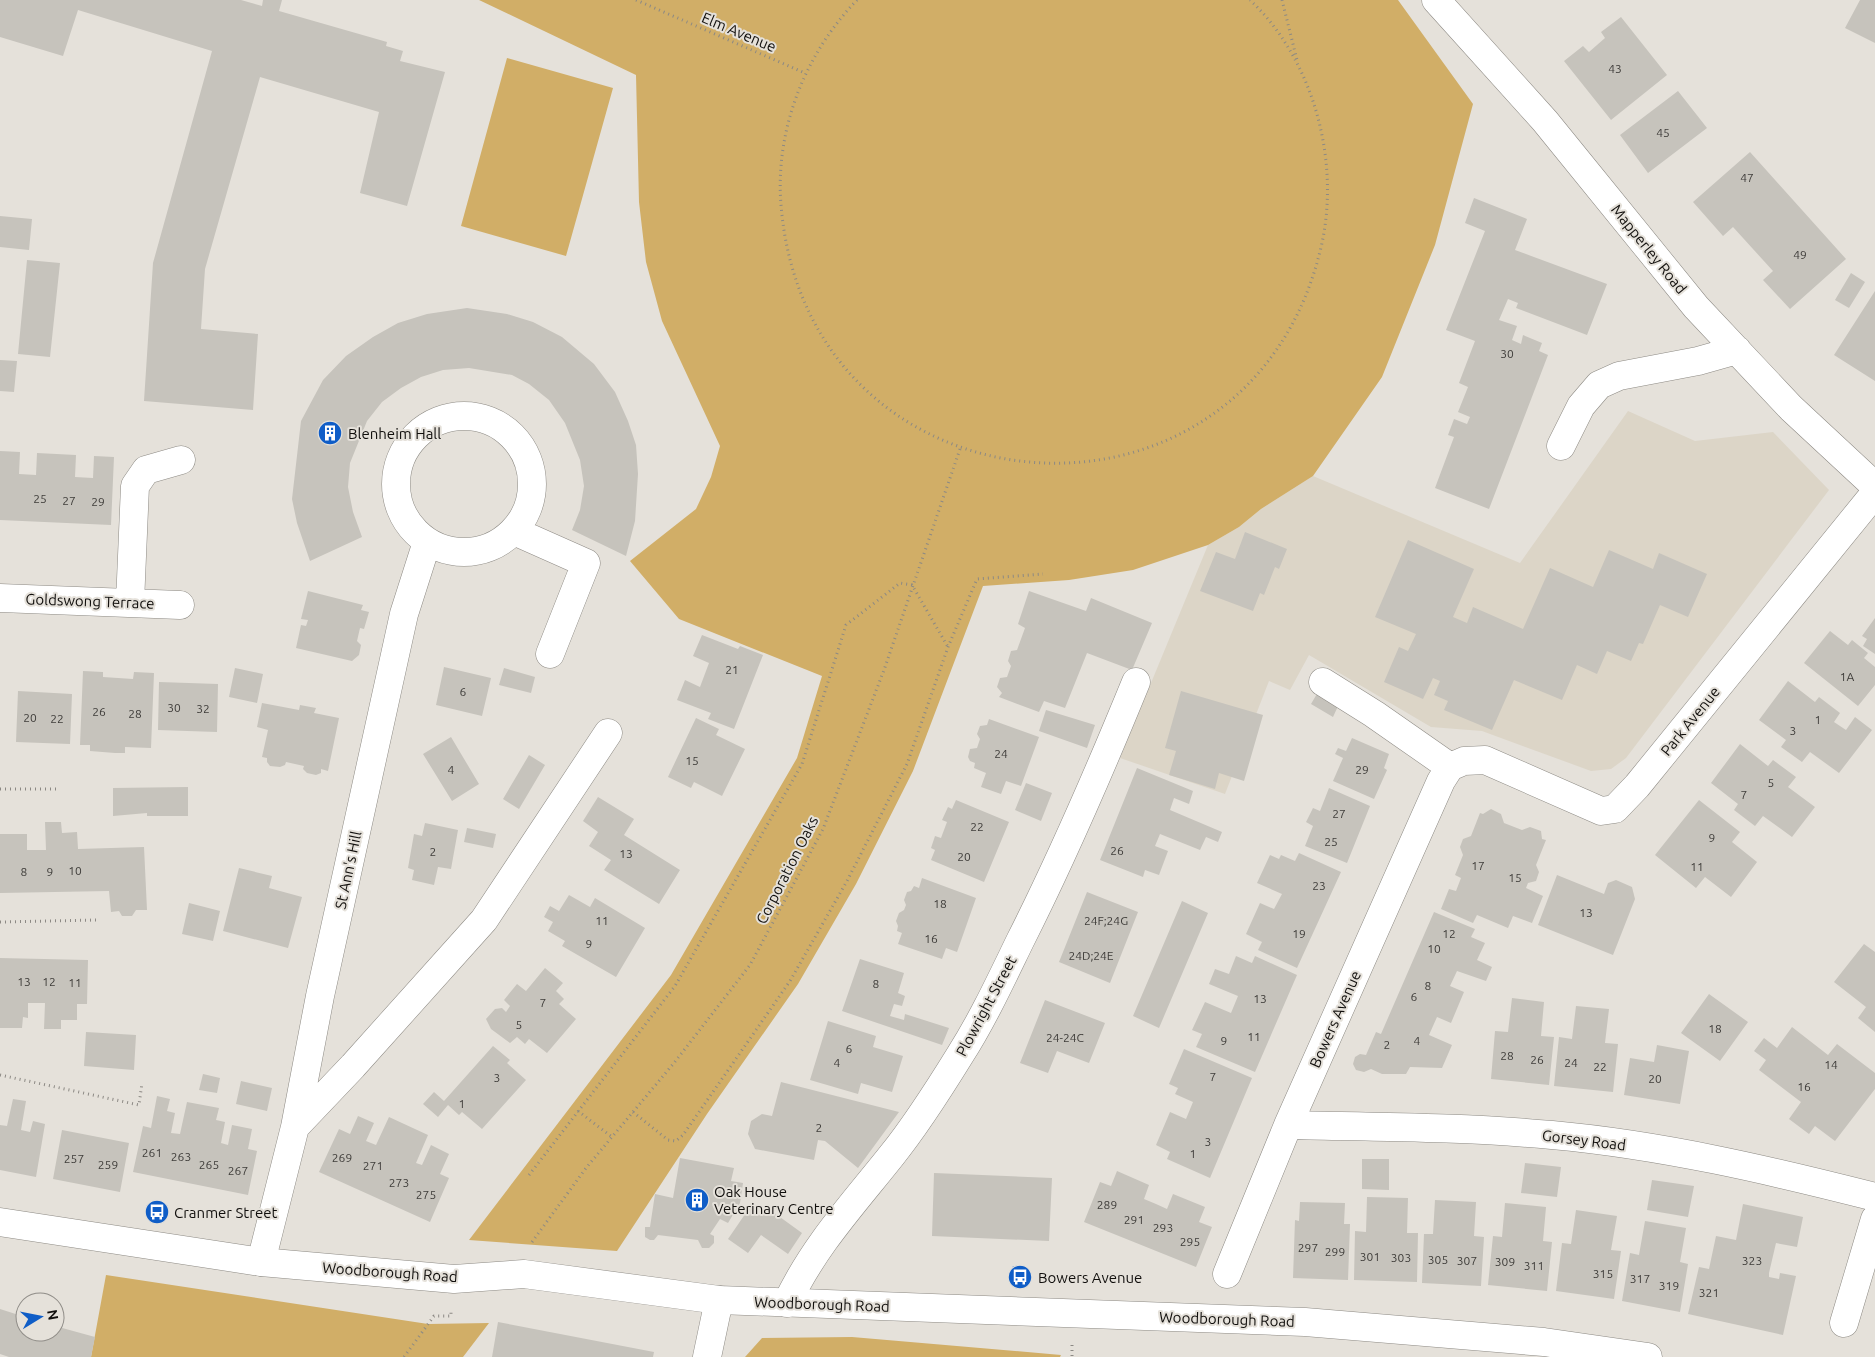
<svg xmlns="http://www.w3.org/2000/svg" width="1875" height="1357" font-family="Ubuntu,sans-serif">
<rect width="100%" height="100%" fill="#e5e1da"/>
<path fill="#dcd5c7" d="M1628,411L1695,441L1773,432L1829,490L1626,758L1611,769L1591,771L1482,731L1431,727L1309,655L1290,690L1269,681L1225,794L1120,758L1208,545L1239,527L1261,509L1313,476L1520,563Z"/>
<path fill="#d1ae67" d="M479,0H1398L1473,104L1435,245L1382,377L1313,476L1261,509L1239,527L1208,545L1133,570L1069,580L983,586L913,771L856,884L798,984L707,1114L617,1251L469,1240L671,975L797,758L822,676L679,619L630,561L696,509L711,477L720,446L662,321L646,262L639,202L636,75Z
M507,58L613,88L566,256L461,226Z
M106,1275L428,1324L489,1323L463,1357H91Z
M852,1337L1061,1355L1060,1357H745L762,1338Z"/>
<path fill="#c6c3bc" d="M0,0H241L262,6L263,0H282L279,11L387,42L386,46L403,51L400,61L445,72L407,206L360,193L379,112L260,77L205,269L201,329L258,334L253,410L144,401L153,263L212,51L78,10L63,56L0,37Z
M1860,0H1875V43L1845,28Z
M1621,17L1667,75L1611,120L1564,61L1583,46L1589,52L1605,38L1601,32Z
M1678,91L1707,128L1648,173L1620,135Z
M1750,152L1846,259L1790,309L1763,280L1773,271L1733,227L1723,236L1693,202Z
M1474,198L1527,219L1515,250L1607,284L1587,335L1516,308L1518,303L1508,299L1499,320L1517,326L1512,340L1521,344L1523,335L1542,343L1539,351L1548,355L1489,509L1435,488L1454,437L1448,435L1454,419L1467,424L1470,417L1458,412L1468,387L1459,383L1475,341L1446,330L1485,231L1465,223Z
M0,216L32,219L29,250L0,247Z
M27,260L60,263L50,357L18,354Z
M1851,273L1865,282L1849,308L1835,300Z
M1875,291V381L1834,355Z
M467,308L507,314L533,322L562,337L594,364L615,392L628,421L636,445L638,474L635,521L626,556L572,530L580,510L584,486L580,460L565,423L549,400L529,384L512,375L469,368L443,370L421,377L401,388L382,402L367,421L350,463L348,487L353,512L362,537L310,561L297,523L292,499L301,421L323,380L346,356L373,337L398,323L427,314Z
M0,360L17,361L14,392L0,391Z
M0,451L20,452L19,474L36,475L37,453L76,455L75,477L93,478L94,456L114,457L111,525L0,520Z
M1245,532L1287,549L1279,569L1275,567L1264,595L1260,593L1253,611L1200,591L1216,552L1235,559Z
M1408,540L1474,569L1453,617L1467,623L1473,607L1523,629L1550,568L1593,587L1609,550L1653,569L1659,553L1707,574L1688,617L1660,605L1643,644L1639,643L1631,661L1607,651L1597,674L1577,665L1562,700L1514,680L1492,730L1444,710L1448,701L1434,695L1440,681L1433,678L1423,699L1384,682L1399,647L1408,651L1416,634L1375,617Z
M308,591L363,605L361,610L369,612L364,629L360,628L357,641L361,645L359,655L352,661L296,648L301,625L306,626L308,620L301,619Z
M1029,591L1086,611L1091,598L1152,623L1132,670L1087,653L1065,708L1044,701L1039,712L999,697L1002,693L997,687L1000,678L1007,677L1011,666L1008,661L1011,651L1017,650L1025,628L1018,624Z
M1875,618V654L1863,646L1867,639L1862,636Z
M1830,631L1848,645L1852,640L1868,653L1864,658L1875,667V685L1858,706L1804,663Z
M702,635L738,649L740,646L763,655L734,729L708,719L711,713L677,700L685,680L700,687L709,663L693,656Z
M444,667L491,678L482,716L436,705Z
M235,668L263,674L257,703L229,697Z
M504,668L535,677L531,693L499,685Z
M83,671L103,672V677L133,679L134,672L154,673L151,748L125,747V753H115L90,751V745H80Z
M1788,681L1815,702L1819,697L1840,713L1834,722L1846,730L1855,717L1872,730L1839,773L1810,752L1802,762L1781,747L1786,740L1759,720Z
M159,682L218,684L217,732L158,730Z
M18,691L72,694L70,744L16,742Z
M1181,691L1263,715L1244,781L1219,773L1215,789L1169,775L1176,751L1165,748Z
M1318,692L1339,704L1333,717L1311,704Z
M262,703L299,710L300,705L316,708L314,713L339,718L328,771L321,769V773L316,775L307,773L303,769L304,766L286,762L285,765L280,767L270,766L267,762V758L262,757L268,730L257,727Z
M1046,710L1095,725L1087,748L1039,731Z
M696,718L719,729L716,735L745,749L722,796L694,782L691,788L668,777Z
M989,719L1039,737L1021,786L1006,781L1001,794L981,787L986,773L974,768L975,763L970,761L968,757L970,749L977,748L980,739L977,734L980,726L987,725Z
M451,737L479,784L452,801L423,754Z
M1352,738L1389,754L1384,768L1387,770L1374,799L1333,781L1343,758L1335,754L1338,748L1346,751Z
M1740,744L1768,766L1773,760L1796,777L1788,787L1815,807L1792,837L1763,816L1755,826L1734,810L1738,804L1711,783Z
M529,755L545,765L519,809L503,799Z
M1137,768L1193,791L1189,804L1174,798L1170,810L1222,832L1218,842L1206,837L1200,850L1160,834L1155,846L1168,851L1159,875L1145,870L1143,877L1100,860Z
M1026,783L1052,793L1041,821L1015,810Z
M188,787V816H147V813L113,816V788Z
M1329,788L1370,806L1347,863L1305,846L1313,826L1306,822L1313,808L1320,811Z
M598,797L634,819L624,835L680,870L659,904L604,870L611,860L589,846L598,832L583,821Z
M956,800L1009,822L984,882L931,860L935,850L931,848L935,836L941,838L947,822L942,820L948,807L952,809Z
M1699,800L1740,832L1732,842L1757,862L1731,897L1705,877L1696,888L1655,855Z
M1491,809L1501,814L1504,823L1522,830L1530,827L1541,831L1542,839L1546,840L1536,865L1539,872L1536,881L1528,883L1526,888L1543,896L1532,923L1513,916L1508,928L1477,915L1473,923L1441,909L1449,889L1456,891L1461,878L1455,875L1463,855L1460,847L1463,839L1471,836L1480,813L1483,814Z
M45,822H61L62,833L77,832L78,849L144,847L147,910H136L132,916H122L119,911L111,912L109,891L0,893V834H27V850H46Z
M425,823L458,830L451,869L438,867L434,885L412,880L414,870L408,868L414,834L422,836Z
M467,828L496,834L493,848L464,842Z
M1299,853L1341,872L1297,968L1258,950L1262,942L1246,934L1260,903L1274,909L1282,894L1257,883L1270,855L1279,859L1281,855L1295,861Z
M239,868L272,876L269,888L302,897L288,948L223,931Z
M1557,875L1604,894L1608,883L1616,880L1632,887L1635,899L1613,955L1538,925Z
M922,878L976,898L957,952L946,948L942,959L898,944L902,933L897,931L898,926L896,921L899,913L904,910L906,905L904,900L907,892L911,891L914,886L919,888Z
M1087,892L1138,912L1110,983L1059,962Z
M569,895L590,907L595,898L645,928L616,977L562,946L565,941L548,931L553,922L544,917L550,906L559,911Z
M1182,901L1208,913L1159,1028L1133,1016Z
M189,903L220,911L213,941L182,934Z
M1434,912L1475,929L1471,937L1485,943L1477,960L1492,967L1486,981L1457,971L1450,986L1464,992L1451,1023L1437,1017L1429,1035L1452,1045L1442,1068L1410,1067L1406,1074H1382L1371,1069L1364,1072L1356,1070L1353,1064L1355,1057L1360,1054L1366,1055L1376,1032L1381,1034Z
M1864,944L1875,952V1032L1858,1018L1866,1007L1834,982Z
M1236,956L1252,963L1255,956L1297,975L1255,1072L1196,1047L1202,1034L1192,1030L1205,1002L1231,1013L1238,996L1209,984L1215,969L1229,974Z
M0,958L88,960L87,1004H77V1020H61V1029H44L45,1003H28V1018L23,1017L22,1028H0Z
M860,959L904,973L898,993L905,996L902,1006L894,1004L890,1016L904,1020L905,1014L949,1028L942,1045L842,1011Z
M545,968L563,983L556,991L564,999L559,1004L576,1019L547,1053L529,1039L525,1044L517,1037L510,1043L491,1029L486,1019L495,1009L502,1008L506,1012L510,1006L504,1000L517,984L526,991Z
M1709,994L1748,1022L1720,1061L1681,1033Z
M1512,998L1544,1002L1541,1036L1554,1037L1549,1085L1491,1079L1495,1031L1508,1032Z
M1045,1000L1105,1023L1089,1063L1057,1051L1048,1073L1020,1063Z
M1576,1006L1609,1009L1605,1043L1618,1044L1613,1092L1554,1086L1559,1037L1572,1039Z
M828,1021L876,1036L873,1047L903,1056L892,1092L861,1083L858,1094L810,1080Z
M1792,1027L1828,1055L1837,1044L1875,1073V1089L1835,1141L1815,1126L1809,1134L1789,1119L1801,1102L1759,1070L1766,1060L1754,1051L1764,1038L1777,1048Z
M86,1032L136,1035L134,1070L84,1066Z
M1657,1045L1689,1051L1680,1104L1624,1095L1630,1058L1654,1062Z
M493,1046L510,1060L507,1063L526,1080L482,1129L462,1112L459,1115L448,1105L438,1117L423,1104L434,1092L444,1101Z
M1184,1049L1252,1078L1210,1178L1167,1159L1170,1152L1156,1145L1170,1112L1186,1119L1193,1102L1175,1094L1178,1088L1169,1084Z
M203,1074L220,1078L217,1093L199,1090Z
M241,1081L272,1088L267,1111L236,1104Z
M781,1082L899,1112L858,1168L825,1141L818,1140L814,1160L755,1149L748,1134L751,1121L762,1114L772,1116Z
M157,1096L170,1099L167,1111L175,1113L171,1133L180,1134L187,1102L219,1108L216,1120L225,1122L221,1143L228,1145L232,1125L252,1129L248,1149L257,1151L248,1195L133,1172L143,1126L151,1128Z
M13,1099L26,1101L21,1130L30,1132L33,1121L45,1124L36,1177L0,1170V1125L7,1126Z
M358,1116L374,1123L366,1141L376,1145L389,1117L428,1135L416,1163L422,1165L431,1145L449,1154L440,1174L449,1178L430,1222L319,1172L339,1129L350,1134Z
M62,1130L129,1143L120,1192L53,1179Z
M680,1158L734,1168L731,1181L743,1183L740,1203L728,1223L720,1219L710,1234L714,1236V1243L709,1248H702L698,1240L658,1235L654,1240H650L645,1237V1227H650L655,1194L673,1198Z
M1362,1159H1389V1190L1362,1189Z
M1525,1163L1561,1167L1557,1197L1521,1193Z
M1117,1171L1149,1185L1144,1199L1156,1204L1167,1209L1173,1194L1205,1207L1199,1222L1212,1227L1196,1267L1084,1222L1100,1182L1111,1186Z
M934,1173L1052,1178L1049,1241L932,1236Z
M1652,1180L1694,1186L1688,1217L1647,1210Z
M1367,1197L1408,1198L1407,1233H1418L1417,1282L1354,1280L1355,1231L1366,1232Z
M1435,1200L1476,1202L1474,1236L1484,1237L1481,1286L1422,1283L1424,1234H1433Z
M1300,1202L1345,1203L1344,1224H1350L1348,1280L1293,1278L1295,1220L1299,1221Z
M1505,1203L1546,1207L1543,1241L1552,1242L1547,1291L1488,1285L1493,1236L1502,1237Z
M752,1204L770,1216L773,1212L802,1233L788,1254L761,1235L748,1253L728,1239Z
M1743,1204L1803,1217L1797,1247L1776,1243L1769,1273V1277L1779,1279L1780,1273L1796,1276L1783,1335L1688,1314L1699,1267L1709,1269L1716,1236L1736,1240Z
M1576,1210L1617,1216L1611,1250L1621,1251L1614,1299L1556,1291L1562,1243L1571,1244Z
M1645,1221L1686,1228L1680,1262L1688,1264L1680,1312L1622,1301L1630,1253L1639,1255Z
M0,1309L25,1317V1332H55V1326L95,1337L91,1357H9L0,1354Z
M498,1322L654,1352L653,1357H492Z"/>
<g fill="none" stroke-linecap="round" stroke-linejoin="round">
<g stroke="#8d8a84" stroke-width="29">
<path id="minor" d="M1436,0L1545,121L1696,307L1791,408L1875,486
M396 484a68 68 0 1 1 136 0a68 68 0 1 1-136 0Z
M1561,446L1581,406L1599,385L1619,376L1698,361L1737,350
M514,531L586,563L550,654
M0,598L180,605
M130,603L135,486L146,470L181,460
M1323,682L1374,714L1450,767
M1450,767L1464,761L1485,760L1601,811L1615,809L1637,786L1875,493
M1288,1125C1376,1127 1464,1127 1552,1135C1662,1145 1769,1170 1875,1197
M295,1127L353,1066L484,920L608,733
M261,1262L295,1127L320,996L404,614L427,542
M1227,1274L1288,1125L1441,781L1450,767
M787,1303C813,1247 854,1203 892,1155C917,1124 939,1089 960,1055C983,1019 1001,980 1020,941C1063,856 1100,770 1136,682
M1844,1323L1875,1219
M707,1357L719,1300"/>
</g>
<g stroke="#8d8a84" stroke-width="29">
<path id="major" d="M0,1222L261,1262L454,1279L524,1274L719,1300L1305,1322L1544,1342L1648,1357"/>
</g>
<path stroke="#8c8984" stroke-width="3" stroke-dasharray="1 4" stroke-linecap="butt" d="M636,0L805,73
M857,0C805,54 775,129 781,205C807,526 1252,558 1322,243C1340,159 1313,59 1250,0
M1282,0L1297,60
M0,789H58
M0,922L97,920
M0,1075L139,1105L142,1083
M578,1111L612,1137
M633,1112L668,1140L676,1141L683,1135L790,981L847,881L907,764L948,647L977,579L1043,574
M529,1175L675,986L802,764L846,625L900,583L912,585L948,647
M532,1242L586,1168L674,1063L750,965L823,829L884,670L960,449
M1072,1345V1357
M404,1357L434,1316H451V1309"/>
<use href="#minor" stroke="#fff" stroke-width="28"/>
<use href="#major" stroke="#fff" stroke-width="28"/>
</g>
<defs>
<g id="building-disc" transform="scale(1.25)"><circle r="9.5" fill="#0f5dc7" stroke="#e5e1da"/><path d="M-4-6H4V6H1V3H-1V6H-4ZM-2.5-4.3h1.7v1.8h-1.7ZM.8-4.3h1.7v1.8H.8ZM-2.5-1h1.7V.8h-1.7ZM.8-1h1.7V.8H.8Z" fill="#fff"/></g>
<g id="bus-disc" transform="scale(1.25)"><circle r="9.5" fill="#0f5dc7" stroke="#e5e1da"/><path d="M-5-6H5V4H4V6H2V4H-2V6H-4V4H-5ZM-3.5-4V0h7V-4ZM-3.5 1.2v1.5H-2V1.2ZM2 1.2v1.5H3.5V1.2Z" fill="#fff"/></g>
</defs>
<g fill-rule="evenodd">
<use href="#building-disc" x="330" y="433"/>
<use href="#building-disc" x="697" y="1200"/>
<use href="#bus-disc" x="157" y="1212"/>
<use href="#bus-disc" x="1020" y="1277"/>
</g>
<g text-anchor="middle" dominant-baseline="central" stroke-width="4" stroke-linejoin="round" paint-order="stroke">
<g font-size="12" fill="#3e3c39">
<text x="1615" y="68">43</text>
<text x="1663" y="132">45</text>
<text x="1747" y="177">47</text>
<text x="1800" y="254">49</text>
<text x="1507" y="353">30</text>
<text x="40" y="498">25</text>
<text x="69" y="500">27</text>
<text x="98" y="501">29</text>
<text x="732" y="669">21</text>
<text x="1847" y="676">1A</text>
<text x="463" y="691">6</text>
<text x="174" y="707">30</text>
<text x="203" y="708">32</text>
<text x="99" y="711">26</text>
<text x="135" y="713">28</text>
<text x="30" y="717">20</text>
<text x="57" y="718">22</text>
<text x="1818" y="719">1</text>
<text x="1793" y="730">3</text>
<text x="1001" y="753">24</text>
<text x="692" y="760">15</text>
<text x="451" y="769">4</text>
<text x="1362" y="769">29</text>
<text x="1771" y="782">5</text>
<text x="1744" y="794">7</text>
<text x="1339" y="813">27</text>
<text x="977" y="826">22</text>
<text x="1712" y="837">9</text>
<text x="1331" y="841">25</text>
<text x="1117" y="850">26</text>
<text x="433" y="851">2</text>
<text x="626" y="853">13</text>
<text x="964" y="856">20</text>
<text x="1478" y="865">17</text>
<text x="1697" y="866">11</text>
<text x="75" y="870">10</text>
<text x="24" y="871">8</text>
<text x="50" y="871">9</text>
<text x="1515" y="877">15</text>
<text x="1319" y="885">23</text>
<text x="940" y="903">18</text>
<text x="1586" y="912">13</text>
<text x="602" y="920">11</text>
<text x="1106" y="920">24F;24G</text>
<text x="1299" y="933">19</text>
<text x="1449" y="933">12</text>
<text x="931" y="938">16</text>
<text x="589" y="943">9</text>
<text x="1434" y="948">10</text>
<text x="1091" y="955">24D;24E</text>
<text x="24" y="981">13</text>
<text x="49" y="981">12</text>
<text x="75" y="982">11</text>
<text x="876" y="983">8</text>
<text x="1428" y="985">8</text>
<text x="1414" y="996">6</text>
<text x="1260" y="998">13</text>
<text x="543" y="1002">7</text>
<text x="519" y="1024">5</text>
<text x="1715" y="1028">18</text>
<text x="1254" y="1036">11</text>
<text x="1065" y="1037">24-24C</text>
<text x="1224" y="1040">9</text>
<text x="1417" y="1040">4</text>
<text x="1387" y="1044">2</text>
<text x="849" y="1048">6</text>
<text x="1507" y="1055">28</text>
<text x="1537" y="1059">26</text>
<text x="837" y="1062">4</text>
<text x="1571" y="1062">24</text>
<text x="1831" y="1064">14</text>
<text x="1600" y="1066">22</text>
<text x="1213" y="1076">7</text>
<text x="497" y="1077">3</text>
<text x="1655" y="1078">20</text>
<text x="1804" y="1086">16</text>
<text x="462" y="1103">1</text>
<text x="819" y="1127">2</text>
<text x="1208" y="1141">3</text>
<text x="152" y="1152">261</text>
<text x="1193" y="1153">1</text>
<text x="181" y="1156">263</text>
<text x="342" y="1157">269</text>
<text x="74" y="1158">257</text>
<text x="108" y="1164">259</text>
<text x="209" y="1164">265</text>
<text x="373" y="1165">271</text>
<text x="238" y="1170">267</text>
<text x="399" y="1182">273</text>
<text x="426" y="1194">275</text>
<text x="1107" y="1204">289</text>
<text x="1134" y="1219">291</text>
<text x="1163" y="1227">293</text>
<text x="1190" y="1241">295</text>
<text x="1308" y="1247">297</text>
<text x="1335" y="1251">299</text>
<text x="1370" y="1256">301</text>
<text x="1401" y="1257">303</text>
<text x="1438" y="1259">305</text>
<text x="1467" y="1260">307</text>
<text x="1752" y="1260">323</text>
<text x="1505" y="1261">309</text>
<text x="1534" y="1265">311</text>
<text x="1603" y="1273">315</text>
<text x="1640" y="1278">317</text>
<text x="1669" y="1285">319</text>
<text x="1709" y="1292">321</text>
</g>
<g font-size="15" fill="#110f0d" stroke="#e5e1da">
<text transform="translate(739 32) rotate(23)">Elm Avenue</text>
<text transform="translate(1649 249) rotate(51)">Mapperley Road</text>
<text transform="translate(90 601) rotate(2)">Goldswong Terrace</text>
<text transform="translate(1690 721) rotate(-51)">Park Avenue</text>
<text transform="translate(348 870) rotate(-78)">St Ann's Hill</text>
<text transform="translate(787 870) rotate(-63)">Corporation Oaks</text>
<text transform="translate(986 1006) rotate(-62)">Plowright Street</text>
<text transform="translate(1335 1019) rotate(-66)">Bowers Avenue</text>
<text transform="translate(1584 1140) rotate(7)">Gorsey Road</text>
<text transform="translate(390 1272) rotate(4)">Woodborough Road</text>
<text transform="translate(822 1304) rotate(2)">Woodborough Road</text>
<text transform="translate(1227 1319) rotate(2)">Woodborough Road</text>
</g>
<g font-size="15" fill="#110f0d" stroke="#e5e1da" text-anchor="start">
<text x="348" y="433">Blenheim Hall</text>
<text x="714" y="1191">Oak House<tspan x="714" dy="17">Veterinary Centre</tspan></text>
<text x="174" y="1212">Cranmer Street</text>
<text x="1038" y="1277">Bowers Avenue</text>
</g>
</g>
<g transform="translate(40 1317) rotate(80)"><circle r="24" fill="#e5e1da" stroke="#908d88"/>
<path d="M0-4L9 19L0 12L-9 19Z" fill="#0f5dc7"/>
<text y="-8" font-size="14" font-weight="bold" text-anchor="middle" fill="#110f0d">N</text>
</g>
</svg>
